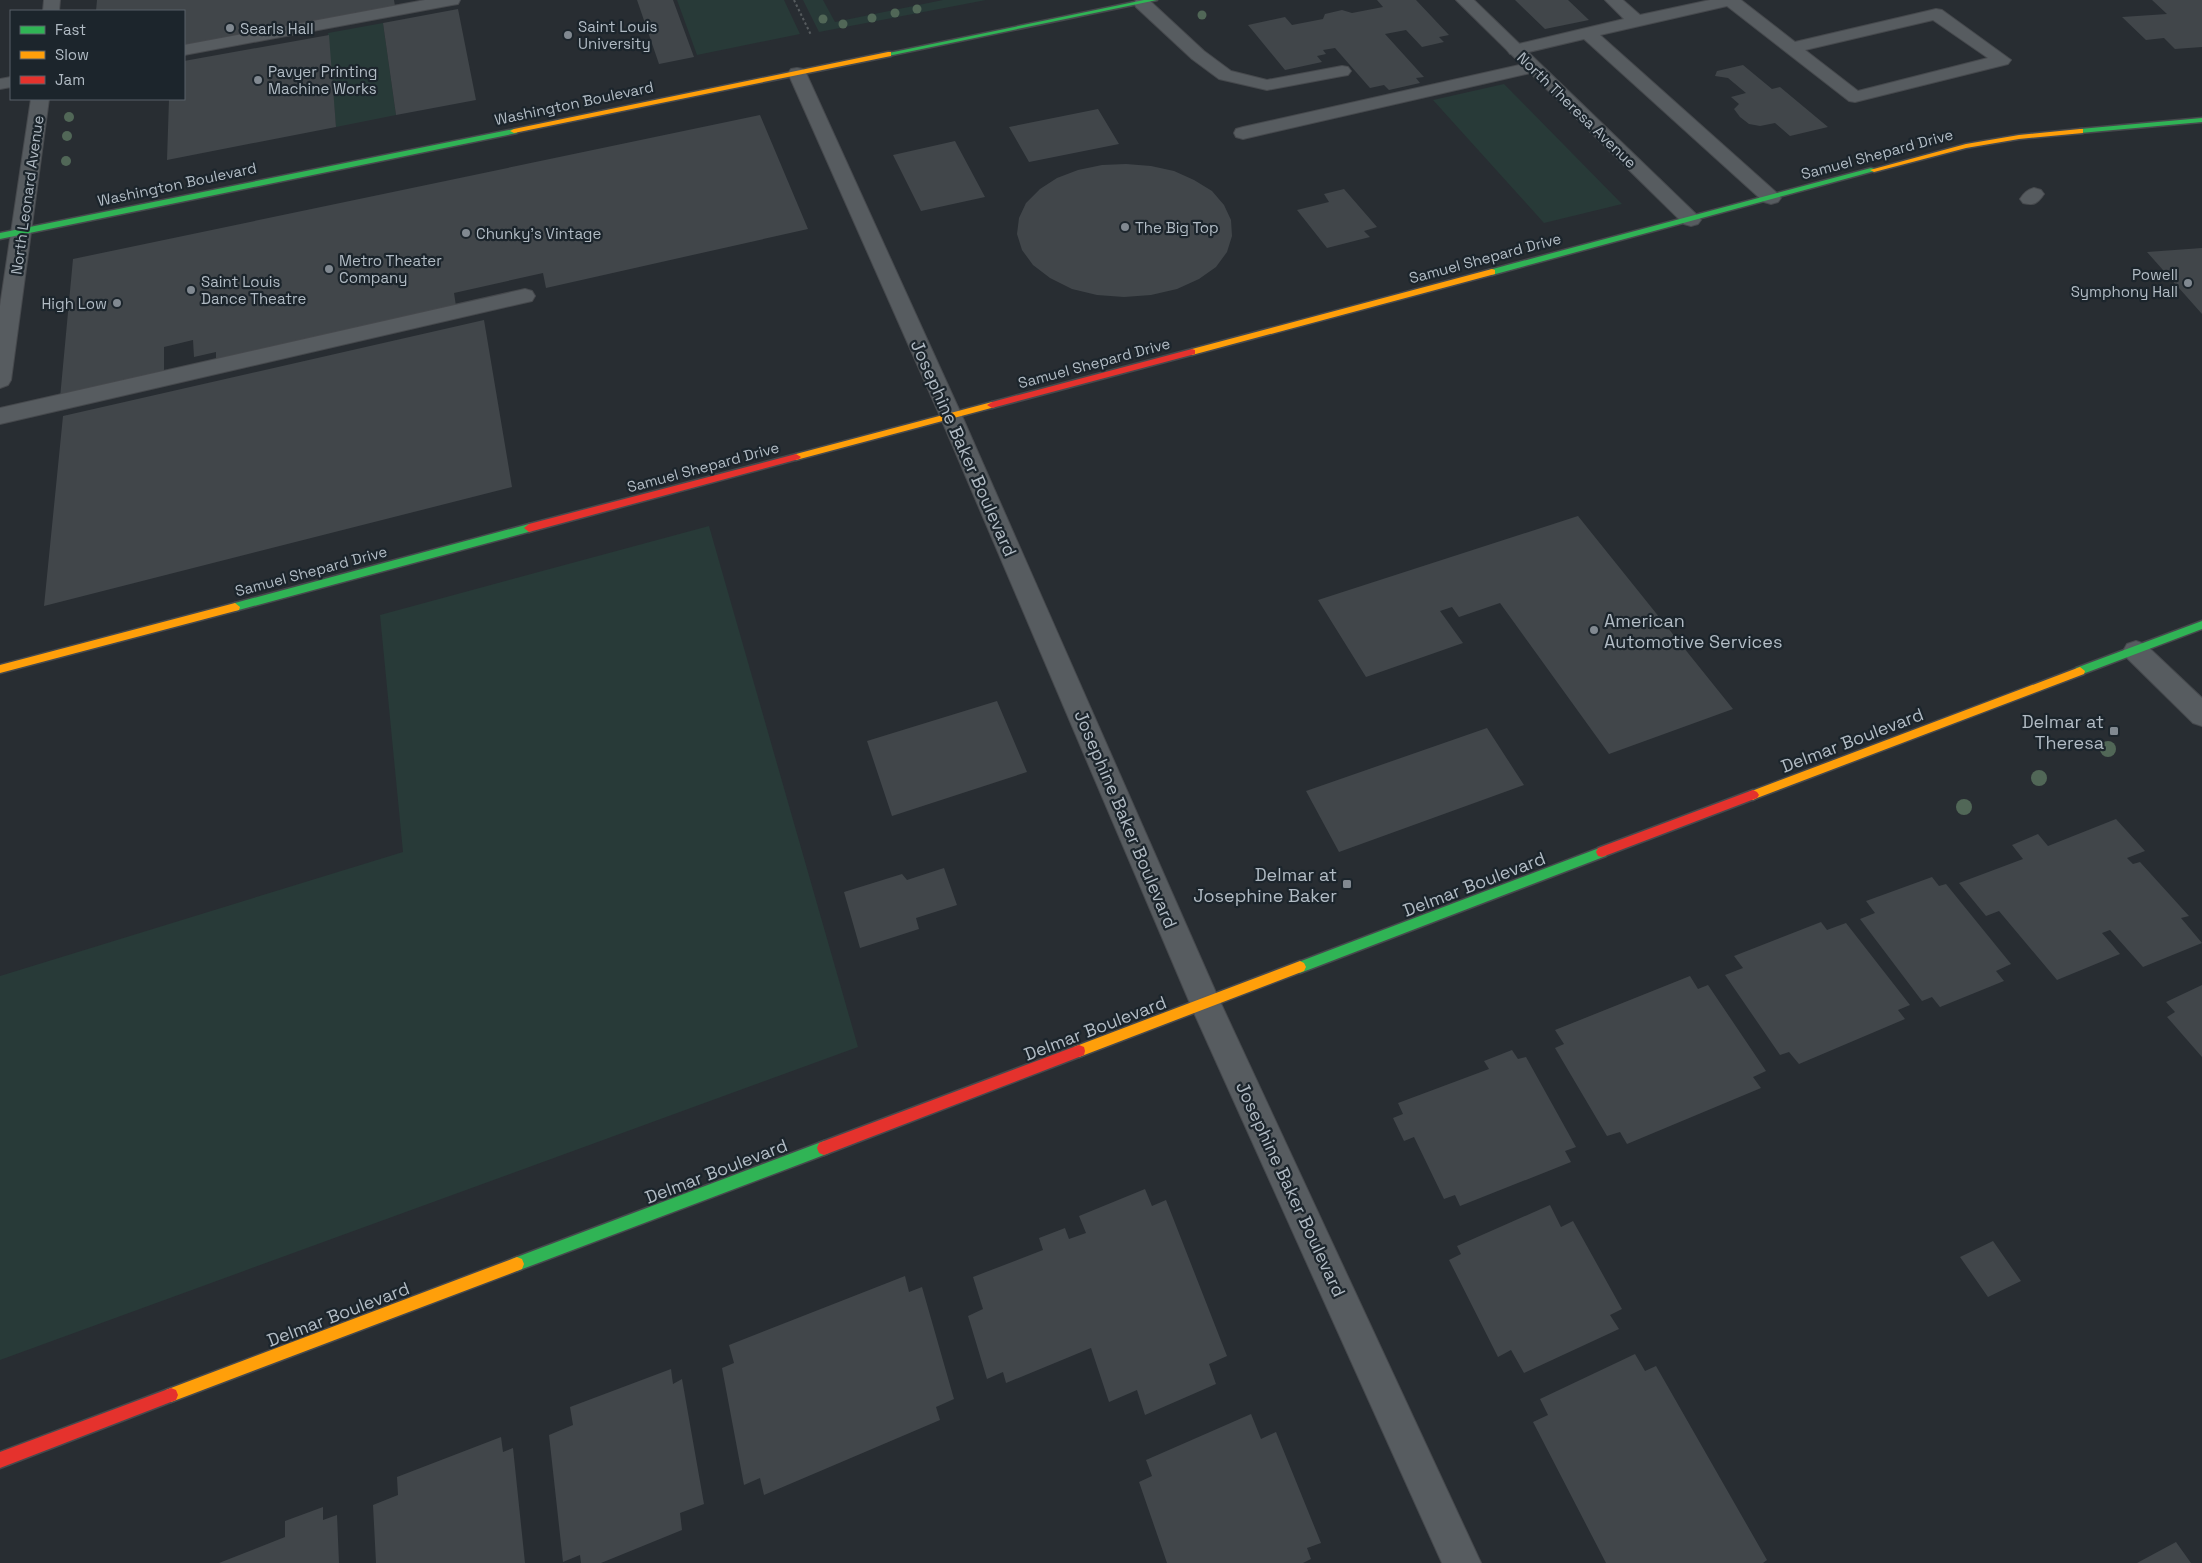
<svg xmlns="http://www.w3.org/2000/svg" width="2202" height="1563" font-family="'Space Grotesk',sans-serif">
<rect width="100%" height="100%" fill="#282d32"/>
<path fill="#283a38" d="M677,0H784L800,34L697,55Z
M803,0H823L835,22L943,0H986L819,32Z
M383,23L396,115L336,127L328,33Z
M1504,84L1622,204L1544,223L1433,100Z
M709,526L858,1047L0,1360V976L403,852L380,615Z"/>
<path fill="#41464a" d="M97,0H394L395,6L184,45V11H96Z
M637,0H673L694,57L659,64Z
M1377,0H1416L1449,35L1439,37L1444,42L1422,47L1406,30L1385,34L1424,77L1416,78L1420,83L1389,90L1384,85L1370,88L1335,48L1323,50L1326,54L1317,56L1322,62L1285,70L1248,25L1285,17L1292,25L1323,19L1325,14L1342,10L1352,13L1383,7Z
M1515,0H1568L1589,20L1545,29Z
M2152,0H2202V47L2175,49L2164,38L2146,40L2122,17L2167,14Z
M458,9L476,100L396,115L383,23Z
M329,35L336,127L167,160L169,99H184V61Z
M1743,65L1772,89L1780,87L1828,127L1790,136L1775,123L1760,126L1749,124L1740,117L1734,109L1739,104L1731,97L1746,93L1728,78L1715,76L1717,71Z
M1098,109L1119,144L1029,162L1009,127Z
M760,115L808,229L546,288L543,273L454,293L456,306L216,362V352L194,357L193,340L164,347V375L60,398L73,259Z
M955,141L985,197L921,211L893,155Z
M1126,164L1151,166L1174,171L1194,180L1212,191L1224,205L1231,220L1232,236L1227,252L1216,267L1199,279L1177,289L1151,295L1124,297L1097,295L1072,289L1050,278L1033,265L1022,250L1017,234L1019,218L1026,203L1040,189L1057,178L1078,170L1102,165Z
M1344,189L1377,227L1364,231L1370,237L1327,248L1297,210L1329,202L1324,194Z
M2202,248V314L2147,252Z
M484,320L512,487L44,606L63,416Z
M1578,516L1733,709L1609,754L1500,603L1459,617L1452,607L1440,611L1463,643L1366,677L1318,600Z
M997,701L1027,772L892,816L867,741Z
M1487,728L1524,785L1339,852L1306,791Z
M2116,819L2145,851L2127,858L2133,864L2140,862L2189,916L2181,918L2202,943L2143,967L2110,930L2102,933L2120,954L2057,980L1999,911L1986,916L1959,883L2023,859L2012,845L2038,834L2048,846Z
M944,868L957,905L916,918L919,929L860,948L844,892L902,874L907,880Z
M1932,877L1939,886L1946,884L2011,964L1996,971L2004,981L1940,1007L1932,997L1922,1001L1860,919L1875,913L1866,901Z
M1821,922L1827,930L1846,923L1910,1005L1898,1010L1905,1019L1799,1064L1789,1052L1780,1055L1725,975L1743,968L1734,956Z
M1690,976L1698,989L1708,985L1766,1071L1753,1077L1761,1088L1627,1144L1620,1132L1607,1136L1555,1048L1564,1044L1555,1030Z
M2202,985V1057L2167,1017L2175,1012L2166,1002Z
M1512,1050L1518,1059L1526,1057L1576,1147L1565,1151L1571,1162L1460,1206L1455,1195L1444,1199L1414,1137L1404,1141L1393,1118L1403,1114L1398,1103L1489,1069L1484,1061Z
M1145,1189L1152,1206L1166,1200L1227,1356L1209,1364L1216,1384L1145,1415L1137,1390L1109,1402L1091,1348L1006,1383L1003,1372L987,1379L968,1316L983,1309L973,1277L1043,1250L1039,1238L1065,1228L1069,1239L1086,1233L1079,1216Z
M1550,1205L1561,1227L1573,1221L1622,1309L1610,1315L1619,1329L1524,1373L1511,1350L1498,1357L1449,1260L1461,1254L1457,1246Z
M1993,1241L2021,1281L1988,1297L1960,1257Z
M905,1276L909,1292L922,1287L954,1399L936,1407L940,1420L764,1495L760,1478L744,1485L722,1368L734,1363L729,1345Z
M1635,1354L1645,1371L1656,1366L1767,1560L1763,1563H1606L1533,1422L1548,1415L1540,1399Z
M671,1369L673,1384L682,1379L704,1504L680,1513L682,1530L601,1563H581L580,1555L563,1562L549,1435L573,1425L570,1407Z
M1251,1414L1261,1439L1276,1432L1321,1543L1307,1548L1311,1559L1303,1563H1167L1139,1482L1152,1476L1146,1460Z
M501,1437L503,1452L513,1448L525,1563H376L373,1505L398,1495L397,1477Z
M323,1507V1520L337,1515L339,1563H219L285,1537V1521Z
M2176,1542L2191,1563H2137Z"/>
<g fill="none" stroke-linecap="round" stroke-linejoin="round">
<g stroke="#46494d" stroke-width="2">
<path id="lane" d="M425,0H460L458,4L452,5L184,55V45Z
M1136,0H1149L1204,51L1231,71L1267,80L1342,66L1348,67L1351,71L1348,75L1342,76L1267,90L1219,79L1192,59L1136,7L1134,3Z
M1605,0H1623L1640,15L1710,0H1741L1795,42L1936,9L1942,10L2011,60L2008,64L1855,102L1849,101L1727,6L1600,35L1778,194L1781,198L1778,202L1771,204L1764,202L1584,39L1516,55L1510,54L1507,50L1510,46L1624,19ZM1933,20L1988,58L1858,91L1805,50Z
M1533,62L1539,63L1542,67L1539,71L1243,139L1236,137L1234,133L1236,129L1243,127Z
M11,77V87L0,89V79Z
M2034,188L2041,190L2044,194C2038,203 2034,206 2023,203L2020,199C2024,193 2027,190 2034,188Z
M525,289L532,291L535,296L532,301L0,424V408Z"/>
</g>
<g stroke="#46494d" stroke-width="2">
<path id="street" d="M44,0H60L59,11H43Z
M1456,0H1474L1698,216L1701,220L1698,224L1691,226L1684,224Z
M797,68L803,69L806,73L962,416L1217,995L1481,1563H1442L1195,1015L940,416L788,73L791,69Z
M31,99H49L11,380L8,385L0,388V306Z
M2136,641L2145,644L2202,698V726L2193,723L2127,658L2123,651L2127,644Z"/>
</g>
<g stroke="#46494d" stroke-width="3">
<path id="fast" d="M1144,0H1157L888,56L884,54Z
M2202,118V122L2080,133L2076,131L2080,129Z
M514,129H517V133L0,239V233Z
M1871,168L1878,170L1492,275L1488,272L1489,270Z
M529,524L532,525L534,528L532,531L235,611L230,607L235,603Z
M2202,621V629L2080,675L2075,671L2076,668Z
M1602,847L1606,848L1608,852L1606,856L1300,973L1296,971L1294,967L1296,963Z
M824,1141L829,1143L831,1148L829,1153L824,1155L517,1271L512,1269L510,1264L512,1259L517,1257Z"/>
</g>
<g stroke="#46494d" stroke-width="3">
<path id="slow" d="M888,52H891V56L514,133L510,131L514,129Z
M2080,129H2083V133L2019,139L1966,148L1874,172L1870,170L1966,144L2019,135Z
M1492,269L1495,270V274L1192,355L1188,352L1192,349Z
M992,402L995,403V407L796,460L791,457L796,454Z
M235,603L240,607L239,610L0,673V665Z
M2080,667L2085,671L2084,674L1757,798L1753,800L1749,798L1747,795L1749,792Z
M1300,961L1304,963L1306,967L1304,971L1079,1057L1074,1055L1073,1051L1074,1047L1079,1045Z
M517,1257L522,1259L524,1264L522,1269L517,1271L171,1402L166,1400L164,1395L166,1390L171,1388Z"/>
</g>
<g stroke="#46494d" stroke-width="3">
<path id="jam" d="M1192,349L1195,350V354L992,408L987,405L992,402Z
M796,454L801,457L799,459L529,532L524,528L529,524Z
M1753,790L1757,792L1759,795L1757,798L1602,857L1598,856L1596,852L1598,848Z
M1079,1045L1084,1047L1085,1051L1084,1055L1079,1057L824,1155L819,1153L817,1148L819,1143L824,1141Z
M171,1388L176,1390L178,1395L176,1400L0,1468V1452Z"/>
</g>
<path stroke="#565b5e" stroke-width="2" stroke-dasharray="2.5 2.5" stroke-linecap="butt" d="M794,0L811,35"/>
<use href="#lane" fill="#575c60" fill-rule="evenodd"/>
<use href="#street" fill="#575c60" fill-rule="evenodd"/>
<use href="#fast" fill="#30b455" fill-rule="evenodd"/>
<use href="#slow" fill="#ff9f0a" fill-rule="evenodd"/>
<use href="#jam" fill="#e5322d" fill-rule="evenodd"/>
</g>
<g fill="#516757">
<circle cx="917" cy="9" r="4.5"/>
<circle cx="895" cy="13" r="4.5"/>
<circle cx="1202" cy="15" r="4.5"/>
<circle cx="872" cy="18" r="4.5"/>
<circle cx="823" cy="19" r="4.5"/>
<circle cx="843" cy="24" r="4.5"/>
<circle cx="69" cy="117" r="5"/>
<circle cx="67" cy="136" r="5"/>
<circle cx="66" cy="161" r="5"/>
<circle cx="2108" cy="749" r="8"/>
<circle cx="2039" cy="778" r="8"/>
<circle cx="1964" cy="807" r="8"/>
</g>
<g fill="#818991" stroke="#1c252c" stroke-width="2">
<circle cx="230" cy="28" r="5"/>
<circle cx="568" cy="35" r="5"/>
<circle cx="258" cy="80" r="5"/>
<circle cx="1125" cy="227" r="5"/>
<circle cx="466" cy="233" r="5"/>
<circle cx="329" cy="269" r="5"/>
<circle cx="2188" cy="283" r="5"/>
<circle cx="191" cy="290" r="5"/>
<circle cx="117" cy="303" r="5"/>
<circle cx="1594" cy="630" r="5"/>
<rect x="2109" y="726" width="10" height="10" rx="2.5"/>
<rect x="1342" y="879" width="10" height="10" rx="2.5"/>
</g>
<g text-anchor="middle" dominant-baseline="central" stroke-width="4.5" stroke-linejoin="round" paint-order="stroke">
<g font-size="15" fill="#b1bbc4" stroke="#1c252c" text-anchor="start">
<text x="578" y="26">Saint Louis<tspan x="578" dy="17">University</tspan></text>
<text x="240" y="28">Searls Hall</text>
<text x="268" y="71">Pavyer Printing<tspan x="268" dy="17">Machine Works</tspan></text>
<text x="1135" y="227">The Big Top</text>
<text x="476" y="233">Chunky's Vintage</text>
<text x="339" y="260">Metro Theater<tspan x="339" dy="17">Company</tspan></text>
<text x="2178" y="274" text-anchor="end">Powell<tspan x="2178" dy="17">Symphony Hall</tspan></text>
<text x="201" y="281">Saint Louis<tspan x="201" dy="17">Dance Theatre</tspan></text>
<text x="107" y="303" text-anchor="end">High Low</text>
</g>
<g font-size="15" fill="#b1bbc4" stroke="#1c252c">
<text transform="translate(574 103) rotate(-12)">Washington Boulevard</text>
<text transform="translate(1577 110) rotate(44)">North Theresa Avenue</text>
<text transform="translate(1877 154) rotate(-15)">Samuel Shepard Drive</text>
<text transform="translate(177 184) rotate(-12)">Washington Boulevard</text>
<text transform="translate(27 195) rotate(-82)">North Leonard Avenue</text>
<text transform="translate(1485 258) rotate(-15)">Samuel Shepard Drive</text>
<text transform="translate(1094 363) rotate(-15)">Samuel Shepard Drive</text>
<text transform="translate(703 467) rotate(-15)">Samuel Shepard Drive</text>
<text transform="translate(311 571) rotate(-15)">Samuel Shepard Drive</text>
</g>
<g font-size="18" fill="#b1bbc4" stroke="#1c252c">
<text transform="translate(964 448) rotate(66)">Josephine Baker Boulevard</text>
<text transform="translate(1852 740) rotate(-21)">Delmar Boulevard</text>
<text transform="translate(1126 819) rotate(67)">Josephine Baker Boulevard</text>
<text transform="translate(1474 884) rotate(-21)">Delmar Boulevard</text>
<text transform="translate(1095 1028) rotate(-21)">Delmar Boulevard</text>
<text transform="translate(716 1171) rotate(-21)">Delmar Boulevard</text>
<text transform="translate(1291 1189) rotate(65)">Josephine Baker Boulevard</text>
<text transform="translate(338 1314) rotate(-21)">Delmar Boulevard</text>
</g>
<g font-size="18" fill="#b1bbc4" stroke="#1c252c" text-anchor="end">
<text x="1604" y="620" text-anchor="start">American<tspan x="1604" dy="21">Automotive Services</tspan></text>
<text x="2104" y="721">Delmar at<tspan x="2104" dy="21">Theresa</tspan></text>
<text x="1337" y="874">Delmar at<tspan x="1337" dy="21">Josephine Baker</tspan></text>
</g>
</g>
<rect x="10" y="10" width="175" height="90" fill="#1c252c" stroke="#586169"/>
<rect x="20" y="26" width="25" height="8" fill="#30b455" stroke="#586169"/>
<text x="55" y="35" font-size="15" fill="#b1bbc4">Fast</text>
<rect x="20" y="51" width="25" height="8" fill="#ff9f0a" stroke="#586169"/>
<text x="55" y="60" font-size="15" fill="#b1bbc4">Slow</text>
<rect x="20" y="76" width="25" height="8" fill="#e5322d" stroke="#586169"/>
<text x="55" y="85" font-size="15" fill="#b1bbc4">Jam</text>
</svg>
